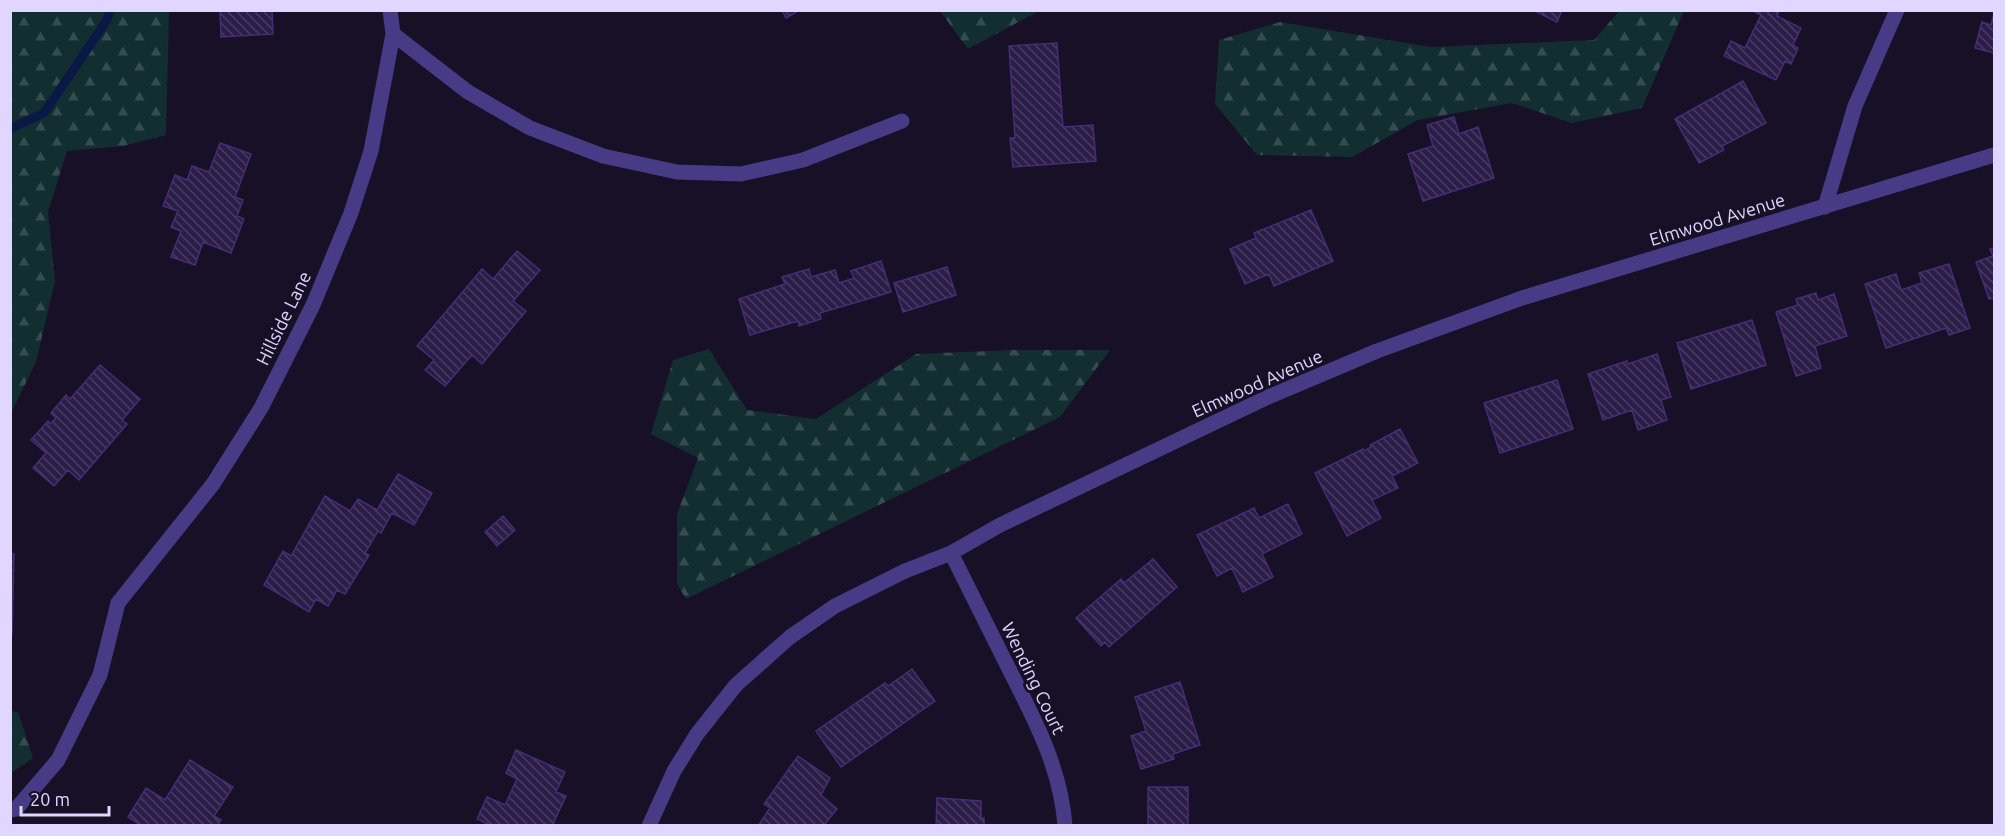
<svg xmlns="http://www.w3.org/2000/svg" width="2005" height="836" font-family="Ubuntu,sans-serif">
<defs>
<pattern id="forest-firs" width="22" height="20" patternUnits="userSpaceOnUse" patternTransform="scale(1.5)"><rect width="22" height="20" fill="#132e31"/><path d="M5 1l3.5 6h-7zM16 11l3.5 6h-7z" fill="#354c50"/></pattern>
<pattern id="building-back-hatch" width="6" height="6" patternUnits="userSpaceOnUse" patternTransform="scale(1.5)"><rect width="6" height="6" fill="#2b1c48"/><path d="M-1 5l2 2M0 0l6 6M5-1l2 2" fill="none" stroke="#493c63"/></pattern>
</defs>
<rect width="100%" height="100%" fill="#171027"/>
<path fill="url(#forest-firs)" d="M11,10L169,11L166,135L123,146L67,151L48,212L55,281L36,362L11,413Z
M1620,10L1684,11L1642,108L1572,123L1512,103L1418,120L1352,157L1257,155L1215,104L1219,40L1280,22L1431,47L1594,40Z
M940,11H939H1039L968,49Z
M709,349L747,410L816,419L916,354L1014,350H1110L1060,417L686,599L677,584V514L698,458L651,434L673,360Z
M11,711L18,712L33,758L11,773Z"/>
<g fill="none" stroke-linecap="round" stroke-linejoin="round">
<path stroke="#0a1845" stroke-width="9" d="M10,129L44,113L107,20L110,10"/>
</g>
<path fill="url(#building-back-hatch)" stroke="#452e74" stroke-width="1.5" d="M220,10H272L273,34L221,37Z
M782,10H800L786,18Z
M1533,10H1562L1557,22Z
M1751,10H1779L1777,16L1801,28L1793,45L1798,48L1791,64L1785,61L1776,80L1724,56L1731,41L1745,48L1761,15Z
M1994,13V53L1975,48L1982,22L1991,25Z
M1057,43L1063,127L1093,125L1096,161L1013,167L1010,138H1015L1009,46Z
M1743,81L1766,123L1722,146L1724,150L1699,163L1675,119Z
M1454,117L1459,134L1478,127L1494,178L1423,201L1408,154L1433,146L1427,125Z
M220,143L251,154L235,197L243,200L237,216L244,219L231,253L203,242L195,265L171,257L181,231L171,227L178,211L163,206L175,175L187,180L192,166L209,172Z
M1311,210L1333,261L1274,286L1269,274L1245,284L1230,249L1256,238L1254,233Z
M1994,248V298L1989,299L1976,262L1993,256L1990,249Z
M517,251L540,270L513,301L526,311L482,364L472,355L445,386L425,370L434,360L417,346L482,269L493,279Z
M881,261L891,292L820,313L821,319L799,326L798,321L750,335L739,299L785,284L782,277L809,269L811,277L835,270L839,283L854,278L851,271Z
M1949,264L1970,328L1949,335L1946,328L1886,348L1865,284L1896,274L1901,290L1922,283L1919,273Z
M947,267L956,295L903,312L894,283Z
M1816,293L1818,300L1834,294L1847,336L1815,346L1821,368L1796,376L1776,312L1798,305L1796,299Z
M1752,320L1766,365L1691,389L1677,343Z
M1657,354L1671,397L1661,400L1667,420L1638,430L1632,410L1603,420L1588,374L1627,361L1628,364Z
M100,365L140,399L122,420L127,424L79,480L68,470L54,486L33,468L46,453L31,440L48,421L50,424L56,418L51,413L66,395L70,399Z
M1557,380L1573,429L1500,453L1484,403Z
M1400,429L1418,463L1392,476L1398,488L1372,500L1381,518L1347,536L1315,473L1363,449L1364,451L1371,447L1370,445Z
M398,474L432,493L414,525L392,513L381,533L378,531L365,553L369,555L345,594L337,590L328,606L316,599L309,612L264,585L283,551L291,556L325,496L350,511L358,499L377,510Z
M1288,504L1302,534L1262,554L1273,577L1243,592L1232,568L1217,576L1197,535L1254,508L1259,518Z
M503,516L515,530L497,546L485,532Z
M10,553L14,554L12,634H10Z
M1153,559L1177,587L1109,647L1105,642L1101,646L1076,618L1121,579L1124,583Z
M912,669L935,701L841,767L816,731L885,683L888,686Z
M1180,682L1200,745L1173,754L1174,759L1141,769L1131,736L1146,731L1135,697Z
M516,750L565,772L556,792L566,796L552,826H492L477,819L487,797L505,805L517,779L506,773Z
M798,756L830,778L821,795L837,809L823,826H758L770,808L764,804Z
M190,760L233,787L214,816L221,820L217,826H142L128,817L146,788L165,800Z
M1148,787H1188V826H1148Z
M937,798L981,801V818H984V826H936Z"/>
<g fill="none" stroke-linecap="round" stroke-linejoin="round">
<path stroke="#483b86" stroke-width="15" d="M10,810L16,809L58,760L100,675L118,603"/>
<path stroke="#483b86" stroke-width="15" d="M393,34L468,92L530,128L603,156L677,172L741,174L803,160L902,121
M1825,207L1855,106L1897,10
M951,553C970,591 989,629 1008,667C1034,718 1061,768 1065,826
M118,603L213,484L261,408L313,305L351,213L371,151L393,34L390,10
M649,826L674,771L697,734L736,685L790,637L835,606L905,571L951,553L1000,525L1268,397L1377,351L1522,298L1994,155"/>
</g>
<g text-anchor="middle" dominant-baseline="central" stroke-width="6" stroke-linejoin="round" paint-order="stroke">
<g font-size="18" fill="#e0d6ff" stroke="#171027">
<text transform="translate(1717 219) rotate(-17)">Elmwood Avenue</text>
<text transform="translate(283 318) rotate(-64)">Hillside Lane</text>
<text transform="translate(1257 383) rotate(-24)">Elmwood Avenue</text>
<text transform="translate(1034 678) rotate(64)">Wending Court</text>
</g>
</g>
<rect width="2005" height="836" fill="none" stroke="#e0d6ff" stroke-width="24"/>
<path d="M21 806v9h88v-9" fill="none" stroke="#e0d6ff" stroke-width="3"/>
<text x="30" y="806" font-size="18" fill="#e0d6ff" stroke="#171027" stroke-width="4.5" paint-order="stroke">20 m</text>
</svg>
